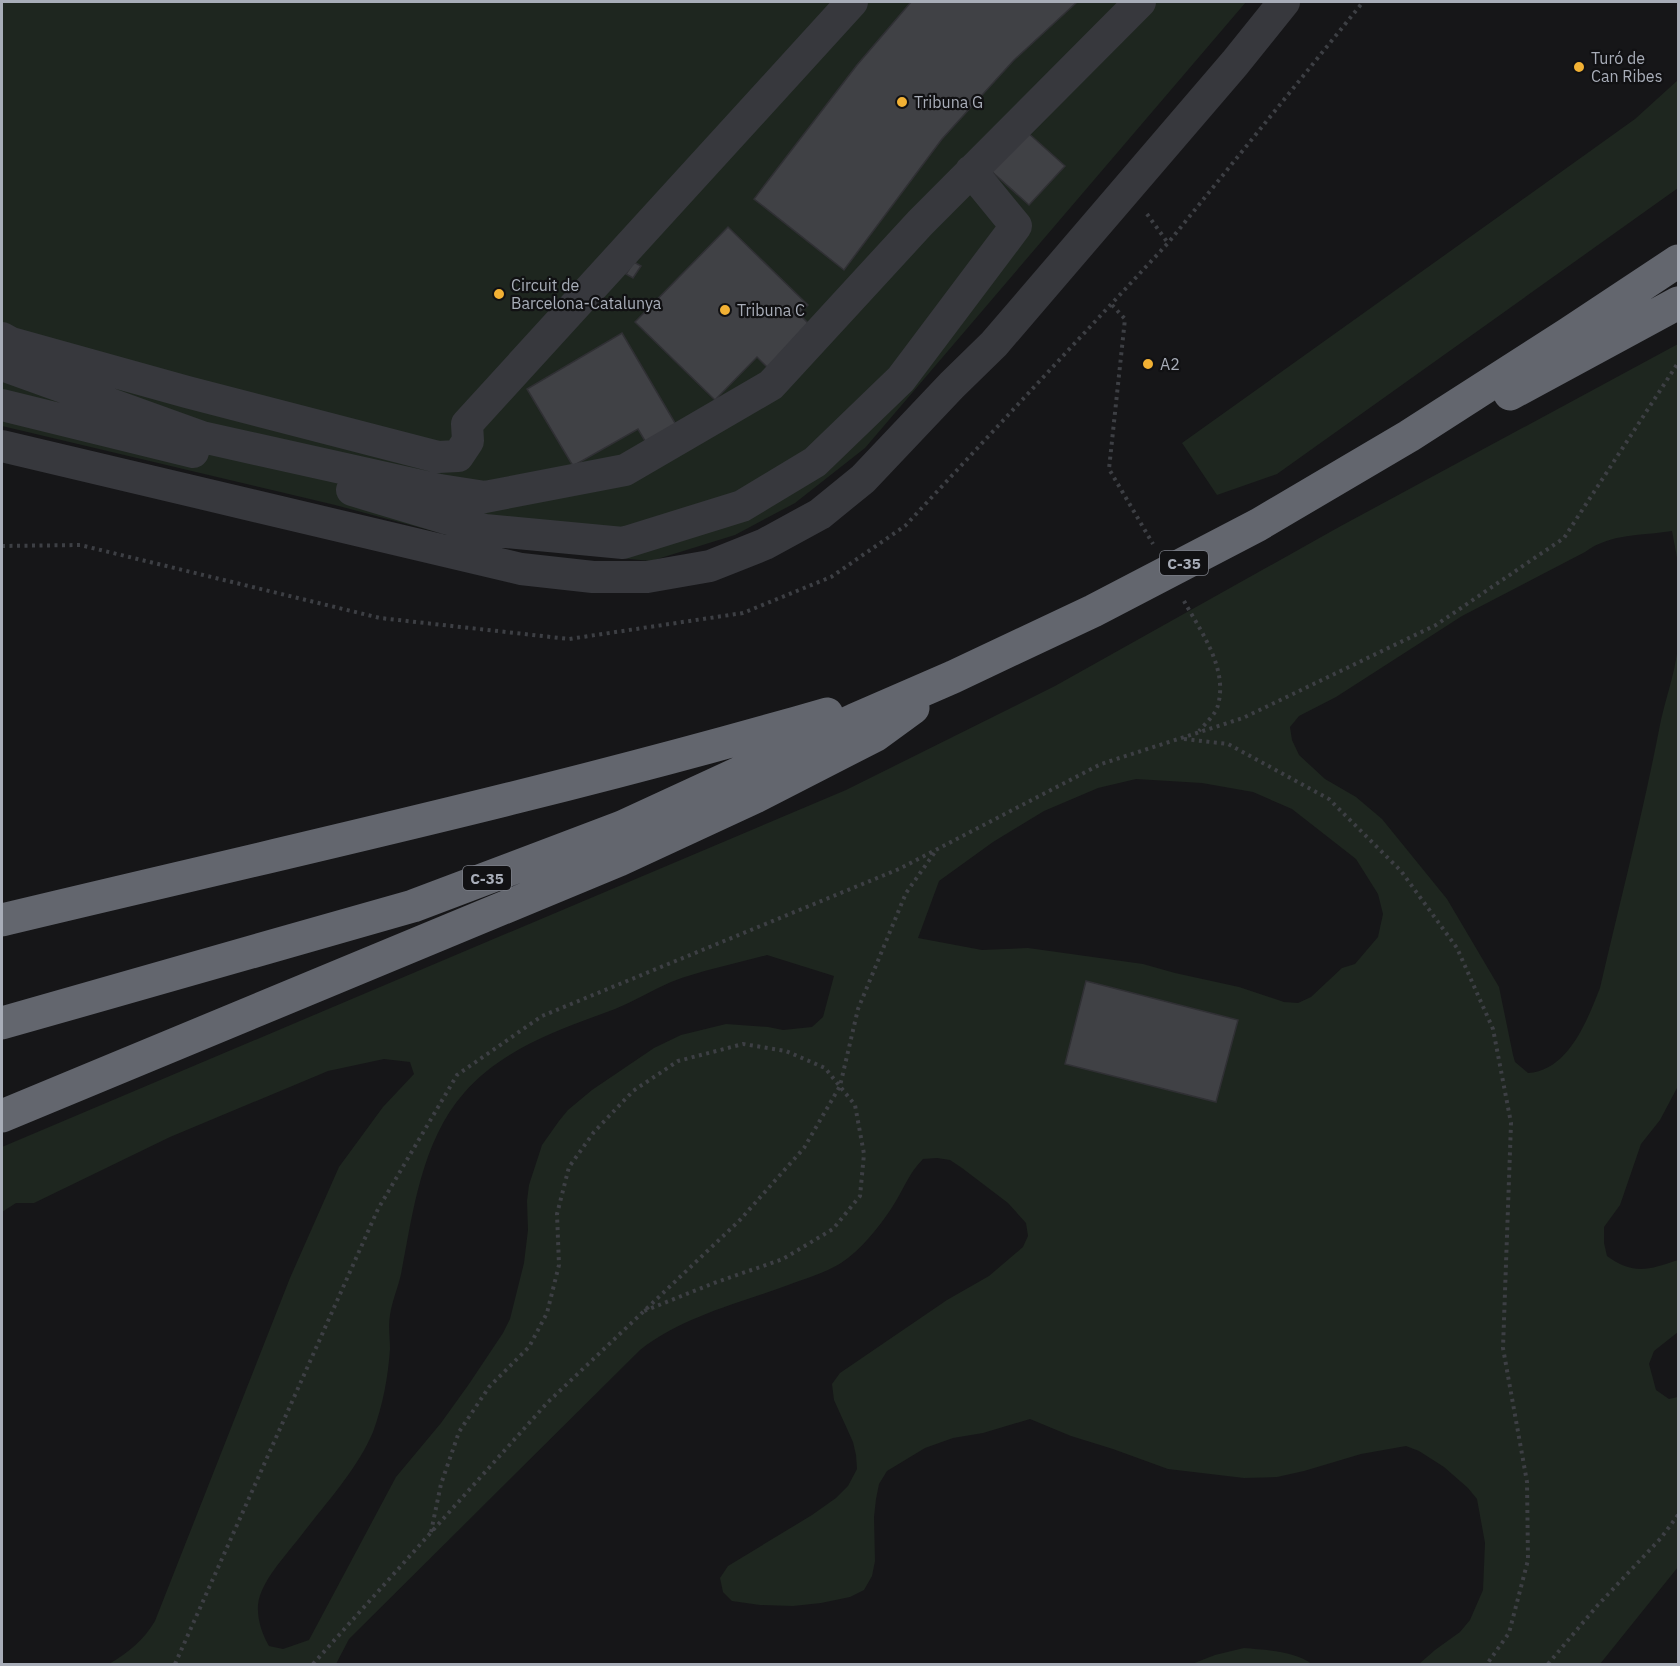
<svg xmlns="http://www.w3.org/2000/svg" width="1680" height="1666" font-family="'IBM Plex Sans',sans-serif">
<rect width="100%" height="100%" fill="#161618"/>
<path fill="#1e261f" fill-rule="evenodd" d="M2,2H1246L865,448L795,503L735,535L651,561L489,546L335,505L2,426Z
M1678,80V188L1277,474L1217,495L1182,443L1635,119Z
M1678,344V563L1672,531C1641,536 1611,533 1585,552L1462,616L1336,697L1299,716L1290,727L1292,740L1299,755L1325,779L1356,797L1382,819L1447,899L1499,987L1513,1055L1515,1062L1528,1073C1568,1071 1587,1021 1600,988C1620,902 1642,817 1659,730C1664,702 1675,675 1678,646V1086L1660,1120L1641,1144L1620,1205L1604,1227V1243L1607,1256C1633,1275 1649,1270 1678,1260V1332L1654,1351L1649,1364L1656,1390L1669,1399L1678,1397V1567L1600,1664H1419L1435,1650L1460,1632L1470,1620L1483,1590L1485,1543L1477,1499L1468,1488L1444,1467L1419,1451L1406,1446L1361,1454L1304,1471L1277,1477L1244,1478L1168,1469L1113,1449L1071,1436L1030,1419L983,1433L953,1438L925,1448L887,1471L879,1484L876,1499L874,1517L875,1561L872,1576L864,1590L850,1597L821,1603L793,1606L760,1605L732,1601L723,1592L720,1578L728,1566L812,1515L836,1498L848,1486L857,1469L856,1455L853,1442L834,1400L832,1384L840,1373L947,1300L989,1276L1023,1247L1028,1236L1026,1223L1008,1203L962,1168L950,1160L937,1158L923,1159C908,1174 903,1191 891,1209C878,1228 861,1250 841,1263C828,1271 814,1276 799,1281C745,1302 686,1314 640,1350L349,1639L336,1664H109C128,1653 144,1640 155,1621L290,1278L339,1167L383,1107L414,1074L410,1062L384,1059L328,1071L170,1137L34,1203H16L2,1212V1147L846,790L1055,686L1339,527ZM1136,779L1202,783L1253,792L1292,809L1356,859L1378,894L1383,914L1378,937L1355,964L1342,968L1311,997L1298,1003L1284,1002L1239,987L1175,973L1143,964L1028,948L982,950L918,938L939,881L993,842L1044,811L1098,788ZM767,955L834,976L823,1017L812,1027L783,1030L768,1027L726,1024L681,1035L654,1048L592,1090L568,1110L559,1121L542,1145L529,1185L527,1201L528,1230L524,1263L510,1319L503,1333L469,1384L441,1423L396,1477L309,1640L283,1649L269,1646C262,1634 257,1619 258,1605C260,1582 287,1554 300,1537C325,1504 357,1470 373,1432C383,1405 388,1377 390,1349C390,1337 388,1326 390,1315C392,1301 398,1288 401,1274C413,1213 421,1142 464,1093C503,1048 561,1029 615,1009C635,1001 652,990 671,982C702,970 735,964 767,955Z
M1244,1648C1265,1650 1295,1651 1312,1664H1192L1215,1655Z"/>
<path fill="#404145" stroke="#303034" stroke-width="1.5" d="M911,2H1077L1014,60L942,139L844,270L754,199L857,65Z
M1026,131L1065,166L1029,205L990,170Z
M728,227L808,305L799,314L813,328L771,371L757,357L715,400L635,322Z
M634,262L641,266L633,278L626,274Z
M622,333L678,428L648,446L638,429L573,466L527,389Z
M1086,981L1238,1020L1216,1102L1065,1064Z"/>
<g fill="none" stroke-linecap="round" stroke-linejoin="round">
<path stroke="#3d3f44" stroke-width="4" stroke-dasharray="3 4.5" stroke-linecap="butt" d="M1147,214L1168,243
M1112,305L1125,319L1109,469L1153,544
M2,546L80,545L380,618L569,639L743,613L831,577L905,526L1168,243L1363,2
M1184,601C1201,632 1228,668 1218,705C1216,714 1205,724 1199,731
M1184,739L1228,744L1329,799L1401,871L1457,948L1493,1029L1511,1123L1503,1348L1527,1482L1528,1560L1509,1633L1487,1664
M431,1532L441,1484L459,1432L489,1387L529,1347L547,1313L559,1265L557,1214L569,1167L594,1132L633,1091L678,1061L743,1044L786,1051L825,1068L855,1105L864,1154L860,1196L833,1229L783,1259L714,1283L644,1311
M175,1664L378,1209L457,1075L542,1016L899,869L1101,764L1243,718L1436,625L1564,538L1678,363
M313,1664L548,1402L739,1221L804,1148L840,1086L858,1009L906,893L935,852
M1548,1664L1597,1606L1661,1538L1678,1515"/>
<path stroke="#37383d" stroke-width="32" d="M2,338L11,343L187,392L438,457L458,456L468,441L467,424L852,2
M2,365L202,437L440,490L485,497L625,470L771,385L920,223L1140,2
M2,405L193,452
M2,446L521,569L593,577H647L710,566L765,544L820,514L863,479L952,385L994,344L1235,63L1284,2
M352,490L485,530L623,543L742,506L815,462L901,379L1016,226L971,171"/>
<path stroke="#63666e" stroke-width="33" d="M1510,394L1678,303
M2,920C277,854 555,793 827,714
M2,1023L413,906L622,827L854,720L953,677L1093,611L1258,525L1409,436L1568,334L1678,261
M2,1116L619,860L755,797L876,735L913,708"/>
</g>
<g fill="#f2b134" stroke="#111113" stroke-width="2">
<circle cx="1579" cy="67" r="6"/>
<circle cx="902" cy="102" r="6"/>
<circle cx="499" cy="294" r="6"/>
<circle cx="725" cy="310" r="6"/>
<circle cx="1148" cy="364" r="6"/>
</g>
<g text-anchor="middle" dominant-baseline="central" stroke-width="4.5" stroke-linejoin="round" paint-order="stroke">
<g fill="#111113" stroke="#7b7e86" stroke-width="1.5">
<rect x="1160" y="551" width="48" height="24" rx="4.5"/>
<rect x="463" y="866" width="48" height="24" rx="4.5"/>
</g>
<g font-size="15" font-weight="bold" fill="#a8adb8">
<text x="1184" y="563">C-35</text>
<text x="487" y="878">C-35</text>
</g>
<g font-size="16" fill="#a8adb8" stroke="#111113" text-anchor="start">
<text x="1591" y="58">Turó de<tspan x="1591" dy="18">Can Ribes</tspan></text>
<text x="914" y="102">Tribuna G</text>
<text x="511" y="285">Circuit de<tspan x="511" dy="18">Barcelona-Catalunya</tspan></text>
<text x="737" y="310">Tribuna C</text>
<text x="1160" y="364">A2</text>
</g>
</g>
<rect width="1680" height="1666" fill="none" stroke="#a8adb8" stroke-width="6"/>
</svg>
